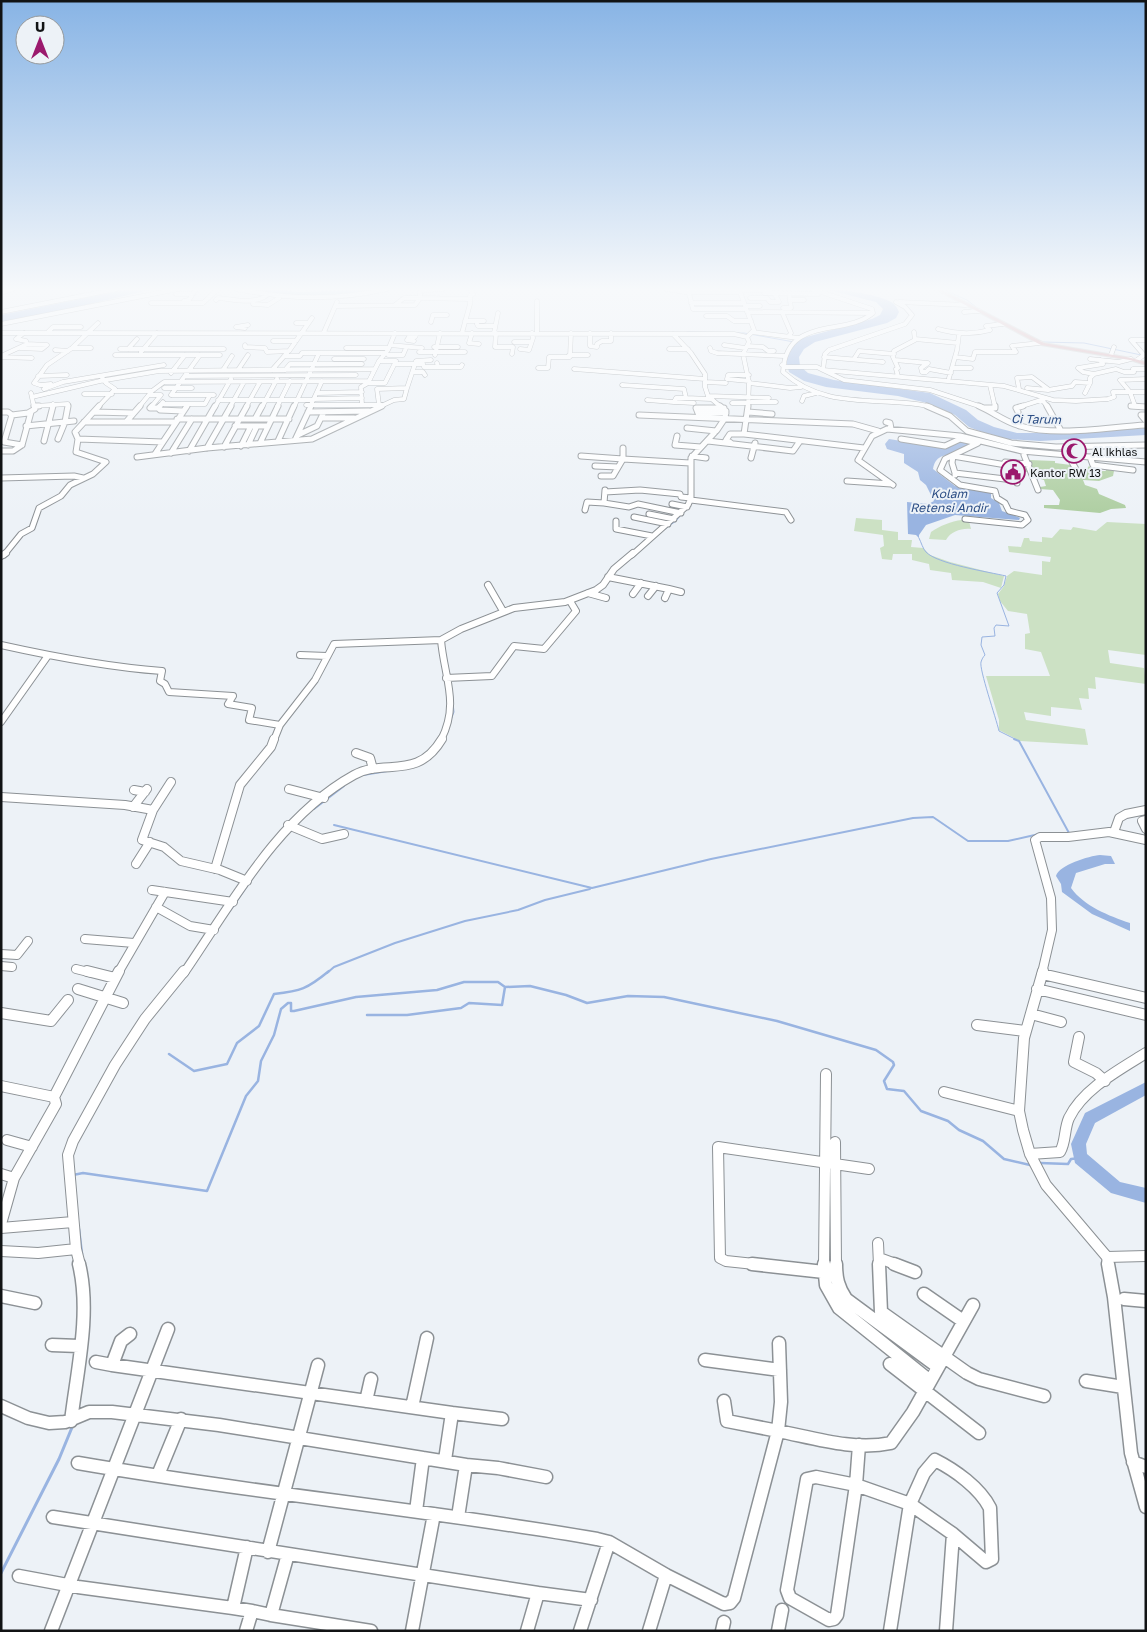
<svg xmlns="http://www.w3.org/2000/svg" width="1147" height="1632" font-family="'Golos Text',sans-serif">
<rect width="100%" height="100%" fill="#edf2f7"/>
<path fill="#cce1c4" d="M856,518L882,520V530L898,532V540H912L911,547L923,548L930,555L950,562L1004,576L1001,588L983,582L952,580L951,573L930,570L929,564L912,560V554H893L892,560L882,559L880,548L884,546L883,535L854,531Z
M962,520L969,521L971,529C962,528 951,531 946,540L929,539L931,532C940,526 951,521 962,520Z
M1107,522L1146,524V655L1108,650L1110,663L1144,668L1146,684L1095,677L1096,689L1088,688L1089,699L1079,698L1082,710L1051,707V716L1024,712L1026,720L1085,729L1088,745L1020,741L999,730V720L986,676H1050L1041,652L1025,649V634L1030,633L1027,614L1008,611L1000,601L998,594L1004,586L1007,576L1014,571L1042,575V561L1050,562L1051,557L1009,552L1008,546L1021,547L1024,538H1029L1030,541L1042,542V537L1052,538L1060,529L1071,530L1073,527L1096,531Z"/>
<path fill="#aecea1" d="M1029,460L1055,461V463L1071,465L1074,470H1086L1089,466L1095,471H1106L1105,468L1125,470L1114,471L1113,476L1099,481L1083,480L1085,485L1097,489L1099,494L1125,505L1126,508L1111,509L1100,513L1044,508V505H1059L1060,500L1053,490L1040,489V487L1046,486L1044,480L1037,478L1034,473L1020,471L1024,469V464L1031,465Z"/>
<path fill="#99b4e1" d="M130,289H154L64,310L1,322V315Z
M248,289H276L299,292L378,289L338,297H288Z
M825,289C841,289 875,294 889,301C894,303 897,307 899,312L896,318L887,323L815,342L804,349L799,357L800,366L808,373L834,380L930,393L966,410L978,420L994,427L1017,433H1063L1146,428V435L1040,441L1006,439L987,434L969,427L955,415L927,403L898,396L826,387L804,381L789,372L787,364L786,358L791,346L799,339L872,319L880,315L883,309L876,302Z
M889,439L939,447L960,440L974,443C970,446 964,450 959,452C947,456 936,453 933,469L955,486L991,493V498L999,503L1002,511L1018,517L1020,518L1019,520L955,515L926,525L919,535V538L916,535L908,534L907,502L928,504L934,501L926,485L920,480L918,472L904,463V454L887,449L885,444Z
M1100,855L1111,856L1115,864H1105L1076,873L1071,888C1084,906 1109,916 1130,923V931L1092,914L1062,892L1061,884L1056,876C1059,865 1089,856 1100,855Z"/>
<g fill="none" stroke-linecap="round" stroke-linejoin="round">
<path stroke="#99b4e1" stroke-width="1" d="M942,289L967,300L981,311
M687,332L744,333L794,342
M1023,332L1042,342L1084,343L1146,356
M693,481V494
M665,529L676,521L691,503
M919,538C921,542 923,549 926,552C937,564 989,572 1006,576L1004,585L997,593L1009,626L996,625L994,628L995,636L982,637L981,645L985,655C983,657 982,659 981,662C979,669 996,718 999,731L1017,740
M451,720L454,712L453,703"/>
<path stroke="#99b4e1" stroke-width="2" d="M1014,739L1019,741L1069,833
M363,775L412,767
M314,809L344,786
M334,825L592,888L711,859L913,818L933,817L968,841H1008L1039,834
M229,912L249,883
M327,973L334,967L395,943L465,921L518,910L545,900L590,889"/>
<path stroke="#99b4e1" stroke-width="2.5" d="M367,1015H407L461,1008L469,1003L502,1005L505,987L530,986L566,995L587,1003L628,996L664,997L777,1021L876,1050L893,1062L894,1065L884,1081L887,1089L904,1091L921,1111L948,1121L959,1130L983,1141L1004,1159L1030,1165
M169,1054L194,1071L227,1064L237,1043L259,1026L274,994C301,991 307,989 329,971
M1040,1163L1068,1164L1071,1159L1080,1158
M73,1175L83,1173L207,1191L246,1096L258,1081L261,1061L274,1035L281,1009L288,1003H291V1011H294L356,997L437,990L464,982H498L505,987
M79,1229L82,1254"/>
<path stroke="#99b4e1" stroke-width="3" d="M1,1573L59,1459L73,1425"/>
<path fill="#99b4e1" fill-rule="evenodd" d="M1146,1082V1095L1095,1123L1086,1144L1087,1154L1120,1182L1146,1188V1203L1111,1193L1075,1163L1071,1144L1085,1113Z"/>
<g stroke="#8c9195" stroke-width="5">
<path id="minor-far5" d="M236,289C288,299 335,301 387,289
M431,289H443
M666,289L685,292H740
M688,289L693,309H746
M739,289L754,330L747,337
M812,289L872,309L873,313C845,337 786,315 783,372C815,401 851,400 892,402C905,403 918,403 931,407
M739,290H770
M1,293L13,289
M764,293L819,294
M176,294H193
M420,298L469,299
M750,298H767L770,302H779L775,294
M216,300L218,298C233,299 255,305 267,295
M790,300H804
M184,301L189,300L196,289
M537,301V333
M899,302L966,305
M151,303H203L218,289
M691,303H744
M253,304L268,305L279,298
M395,305L404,298H420
M336,306L415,305L420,298V291L431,290
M745,306H760
M783,308H791L789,293
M1,312L117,289
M747,312L873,313
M782,312L791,333L789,336
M964,312L979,311
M706,316H727L734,321H751
M465,321H484
M431,322L433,315H447
M296,323H308
M1,324L178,289
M477,324L478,326H495
M245,328L236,327L248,325
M938,329C956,334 972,335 990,330L986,326L1003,324
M324,332L337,302
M752,332L798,338
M1,333L734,334L747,337L749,342L743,354L749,383L748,407
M47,333L53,327H81
M462,333L470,304V296L473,294L470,289
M472,333L469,343L479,344
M494,333L498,313
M496,333L495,347H513L512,354
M590,333V346L597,347V344L602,341H611V333
M673,334L691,353L705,374V387L708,396L721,407
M915,339L958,343
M273,341H296
M414,341L407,340L409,337H415L416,335
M514,342H531
M245,345V347L265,348L267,352L289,351L312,318
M390,345L422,348
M724,345L745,348
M747,346L763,347L768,351H774
M434,347H458
M20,348L42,349L47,345L27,344
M72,348H91
M346,348H389
M710,348L711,351L717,353L784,356
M120,349H224
M128,349L137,339
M520,349L529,350L533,338L532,333
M669,349H688
M55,350L68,351
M141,352L157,333
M419,352H465
M115,355H220
M388,355H403L406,348
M435,355L440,333
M569,355H588
M1111,355L1114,347
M1,356L27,344L26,341L16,339L24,333
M284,356H300L302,353H384
M1,357L32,358
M824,357L883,362
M955,357L973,359L975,352H1016L1012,346L1040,343
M334,359H364
M854,359L859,351L894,354
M1090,359L1119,362L1131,359
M895,360L928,363L921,368L922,372H926L929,369L951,373
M1137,360L1144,355L1131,340H1146
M437,363L438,367H461L462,365
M395,364H415L416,361L431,360
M782,365L786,367H817L823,370
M538,368H548L549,357H570L571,333
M952,368H971
M574,369L705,379
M223,370L232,356
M238,370L248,355
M272,370L287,353
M285,370L290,364H362
M823,370L844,380L930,390L982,407
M823,370L1004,386L1053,400L1076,401L1108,399L1114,397L1113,392H1146
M823,370L825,354L829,350L905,324L912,315L905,307L896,302
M413,372H423L425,375
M171,373L185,355
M1094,374L1116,369L1124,372H1134L1133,369H1146
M749,375H728L727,379L749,381
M38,376L67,375
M185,376L356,375
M898,376L896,369L898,368L893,357L894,351L915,340L914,332
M949,378L957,350L959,334
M705,382L726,383
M368,383H385L396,361H379
M749,383L790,388L801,387
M1090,383V378L1094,374L1083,372L1078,368L1103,364L1100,360
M51,384L40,385L34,383L47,365L72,348L98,323
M622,385L684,389L686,398L711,399
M990,385L995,407
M164,388H192
M1027,388L1048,390L1072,386L1075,382L1090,383L1085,393
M44,389L63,382L164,365
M1019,389L1017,378L1032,377L1048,389
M114,391H152L139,407
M152,391L164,382L369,381
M31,393L34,407
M317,393L362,392
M84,394H112
M149,395H161L151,407
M171,395L200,355
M171,395H214
M708,396L769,398
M32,397L100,381L159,371L375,369
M686,398H676L674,402L694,403
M314,399L362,398
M218,400H313
M647,400L674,402
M1042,400L1048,407
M802,401L804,396L816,393
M751,402H776
M732,403H749
M162,404H205L210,395
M306,405H382
M362,405L361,387L368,383L379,361L388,350L395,333
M379,405L377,389L407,388L415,364H423L424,367H438
M34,406L68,404V407
M1131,406L1145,407
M1135,406L1130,392L1120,380L1146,379
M52,407L53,404
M98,407L115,389L106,383L101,376
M159,407L163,402
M186,407L187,405
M215,407L231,379
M230,407L244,382
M246,407L260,382
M262,407L277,379
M277,407L290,381
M294,407L319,353
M310,407L322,381
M379,407L394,400L404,399L407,388
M1019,407L1044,399"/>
</g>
<g stroke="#8c9195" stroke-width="7">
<path id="minor-far4" d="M34,406H39
M152,406L150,408H158
M160,406L158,408L160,410L183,411
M748,406L744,434L864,448
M927,406L950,416L967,431L1011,443L1056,447L1146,445
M979,406C993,412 1005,422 1020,426C1057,437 1107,427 1146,425
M1047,406L1060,429
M1131,406L1146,407
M724,408H696L698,413H726
M984,408H995V406
M1,412H8L12,415L28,413L35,409L34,406
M94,412L133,413
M308,412L369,411
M748,412L772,414
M1018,412L1016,408L1023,406
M12,415L4,442L22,445
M639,415L853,424L878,431
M1146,415H1141L1146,421
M321,418H354
M177,419H289
M255,419L262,406
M84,422H126L140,406
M126,422H176
M886,422L890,423L891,429
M26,426L74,421
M235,426H267
M687,428L716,431
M298,435L317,426L324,412
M677,436L675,445L701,447
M58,439L65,422L68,406
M78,439L163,442
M901,439L945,446L960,439L978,443L945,459L940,470L960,485L995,491L997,498L1005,503L1009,511L1025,515L1028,520L1022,525L965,519
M295,440L311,406
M44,441L53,406
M278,441L294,406
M708,441L793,451L800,441
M260,443L278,406
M731,443L726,440L730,434H745
M22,445L31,412
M248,445L257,426
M241,446L251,426
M224,447L247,406
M207,448L231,406
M1,451H13L22,445
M189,451L215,406
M171,453L192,419
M155,454L187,406
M1024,455L1038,490
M1068,455L1077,471
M581,456L623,459V448
M692,456L706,458
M137,457L207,448L312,439L382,406
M1090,457L1093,465L1133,470
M751,458L755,443
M595,466L618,467
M955,473L952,463L953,456L1006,465
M955,475V473L1005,479L1006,471
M601,476H613L623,459L690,463
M1,478L74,476L83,478
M847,481L891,484
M1017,483L1016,472L1005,462L1029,464
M893,485L858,460L872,436L887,429L960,436L1022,451L1146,462
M605,490L604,503L629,507L638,504L681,513
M605,492L640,490L680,494L681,497L691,498
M691,500L786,512L791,520
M672,504L687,507
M585,510L587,502L604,503
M649,514L674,519
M634,517L668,524
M616,521V529L652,536
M4,555L21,534L32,528L39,508L61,496L70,485L93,474L106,462L76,452L78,439L75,432L99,406
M632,555L688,505L691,498V458L717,430L725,418L726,411L720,406"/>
</g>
<g stroke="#8c9195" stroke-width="8">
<path id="minor-far3" d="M1,556L6,553
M608,577L669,589L665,598
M488,585L503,611
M669,589L681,592
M588,593L606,598
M633,594L641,583
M648,596L656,586
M441,640C444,677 460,703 441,740
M1,645C55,657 107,667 162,671L160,681L165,684L169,692L233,696L228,704L252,708L249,720L280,725
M300,655L327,656
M446,678L492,676L514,646L544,649L576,611L570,601
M1,722L47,657
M274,740L280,725L315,680L334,644L441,640L461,629L514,608L565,602L596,590L603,585L614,569L633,553"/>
</g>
<g stroke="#8c9195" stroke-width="10">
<path id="minor-far2" d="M356,753L370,758L373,769
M289,789L324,798
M134,790L145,792
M1,797L125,805L153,810L171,782
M133,807L147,789
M153,810L142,840L164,847L181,861L220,870L247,881
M1146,820L1142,821L1146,829
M288,825L322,839L344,834
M1114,832L1119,818L1126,814L1146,810
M136,864L150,842
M215,869L240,785L271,747L274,739
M152,890L233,902
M156,907L190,926L214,930
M85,939L134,943
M1,954L17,955L28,941
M1,966L12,967
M76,969L92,973
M118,973L165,892
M184,973C232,903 278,817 354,775C385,758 417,781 442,739
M1042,973L1052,930L1051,898L1035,840L1040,837H1068L1109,832L1146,840"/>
</g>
<g stroke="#8c9195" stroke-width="12">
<path id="minor-far1" d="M87,971L115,978
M1043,971L1024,1038L1019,1111L1023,1130L1030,1154L1046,1185L1107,1257L1108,1265
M1042,974L1146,998
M78,989L123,1003
M1037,989L1146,1015
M1,1013L51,1021L68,1000
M1031,1014L1061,1022
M977,1025L1025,1031
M1079,1037L1074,1062L1096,1073L1105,1081
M1,1086L54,1097L56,1104L14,1178L1,1224
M944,1092L1019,1111
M54,1097L119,971
M7,1140L32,1147
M835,1142L836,1265
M1030,1154L1060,1152C1066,1142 1064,1129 1069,1118C1083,1089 1119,1070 1146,1053
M1,1174L14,1178
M1,1228L73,1222
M878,1243L879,1265
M1,1251L38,1253L76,1249
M1107,1257L1146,1256
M879,1258L898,1265
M80,1265L76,1249L68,1155L73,1141L115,1065L145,1019L184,971
M764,1265L726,1261L720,1258L718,1147L869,1169
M824,1265L826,1074"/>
</g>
<g stroke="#8c9195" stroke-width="15">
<path id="minor" d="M752,1264L824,1272
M824,1264L826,1285L839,1308L930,1381
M836,1264C836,1278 838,1287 846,1299L938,1367
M879,1264L881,1312L967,1373L979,1379L1044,1396
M894,1264L915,1272
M1108,1264L1114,1297L1131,1453L1146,1507
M924,1294L963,1321
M1,1296L35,1303
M1124,1299L1146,1301
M130,1334L121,1341L112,1365L452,1413L445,1460
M52,1345L79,1346
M705,1360L780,1370
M96,1362L112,1365
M890,1364L979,1433
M1086,1381L1123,1387
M366,1401L371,1379
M724,1401L727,1421L778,1431L781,1402L779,1343
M1,1406L28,1418L49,1423L65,1422L89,1412H112L219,1425L466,1465L458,1517
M412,1407L427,1338
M452,1413L502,1419
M71,1421C77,1371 91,1313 79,1264
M1133,1462L1146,1467
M78,1463C250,1493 425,1509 597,1539L609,1542L666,1575L724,1604L730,1603L734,1598L778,1431C814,1438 854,1451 891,1443L913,1412L973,1305
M466,1465L498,1468L546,1477
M158,1475L181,1419
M816,1477L856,1485L837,1615L834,1619L829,1620L790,1598L787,1590L807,1479Z
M856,1485L910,1504L924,1473L935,1460C955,1470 980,1488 990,1508L992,1559L986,1562L953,1534
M856,1485L859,1445
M416,1511L423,1458
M53,1517L538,1593L527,1631
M268,1552L318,1365
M19,1576L78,1587L233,1608
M538,1593L591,1600
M252,1611L271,1615L288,1554
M271,1615L371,1631
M51,1631L168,1329
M246,1631L252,1611L233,1608L247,1547
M412,1631L434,1514
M580,1631L609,1542
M649,1631L666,1575
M722,1631L724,1622
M778,1631L782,1610
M890,1631L910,1504L953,1534L946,1631"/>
</g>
<g stroke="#cfd0d0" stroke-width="2">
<path id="major" d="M935,289H940L1044,343L1131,358L1146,362V365L1130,360L1041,345Z"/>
</g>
<use href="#minor-far5" stroke="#fff" stroke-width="4"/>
<use href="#minor-far4" stroke="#fff" stroke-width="5"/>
<use href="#minor-far3" stroke="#fff" stroke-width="6"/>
<use href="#minor-far2" stroke="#fff" stroke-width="8"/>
<use href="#minor-far1" stroke="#fff" stroke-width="10"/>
<use href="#minor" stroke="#fff" stroke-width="12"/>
<use href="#major" fill="#d7acb2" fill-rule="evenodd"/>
</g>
<linearGradient id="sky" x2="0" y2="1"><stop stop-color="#88b4e5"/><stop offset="0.56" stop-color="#f7f9fb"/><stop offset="1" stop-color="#f7f9fb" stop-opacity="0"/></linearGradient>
<rect width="1147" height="517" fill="url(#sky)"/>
<defs>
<g id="mosque-ring" transform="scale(1.25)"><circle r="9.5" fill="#edf2f7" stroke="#9b196d" stroke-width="1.5"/><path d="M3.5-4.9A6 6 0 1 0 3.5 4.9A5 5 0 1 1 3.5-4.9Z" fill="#9b196d"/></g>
<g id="civic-ring" transform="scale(1.25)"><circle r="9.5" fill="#edf2f7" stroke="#9b196d" stroke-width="1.5"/><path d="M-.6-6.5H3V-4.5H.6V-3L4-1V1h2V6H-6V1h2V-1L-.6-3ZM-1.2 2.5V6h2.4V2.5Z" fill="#9b196d"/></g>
</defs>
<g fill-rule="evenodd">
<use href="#mosque-ring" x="1074" y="451"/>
<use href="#civic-ring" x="1013" y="472"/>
</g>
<g text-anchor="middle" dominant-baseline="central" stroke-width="4" stroke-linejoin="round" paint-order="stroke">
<g font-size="11" fill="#111314" stroke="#edf2f7" text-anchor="start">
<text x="1092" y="451">Al Ikhlas</text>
<text x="1030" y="472">Kantor RW 13</text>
</g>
<g font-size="12" font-style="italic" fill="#2b4d84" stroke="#edf2f7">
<text transform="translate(1036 419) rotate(1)">Ci Tarum</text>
<text x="949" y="493">Kolam<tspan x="949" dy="14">Retensi Andir</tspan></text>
</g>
</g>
<rect width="1147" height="1632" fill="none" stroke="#111314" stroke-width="5"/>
<g transform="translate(40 40)"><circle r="24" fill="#edf2f7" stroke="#95999c"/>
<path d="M0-4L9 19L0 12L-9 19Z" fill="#9b196d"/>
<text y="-8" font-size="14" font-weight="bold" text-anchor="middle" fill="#111314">U</text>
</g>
</svg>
